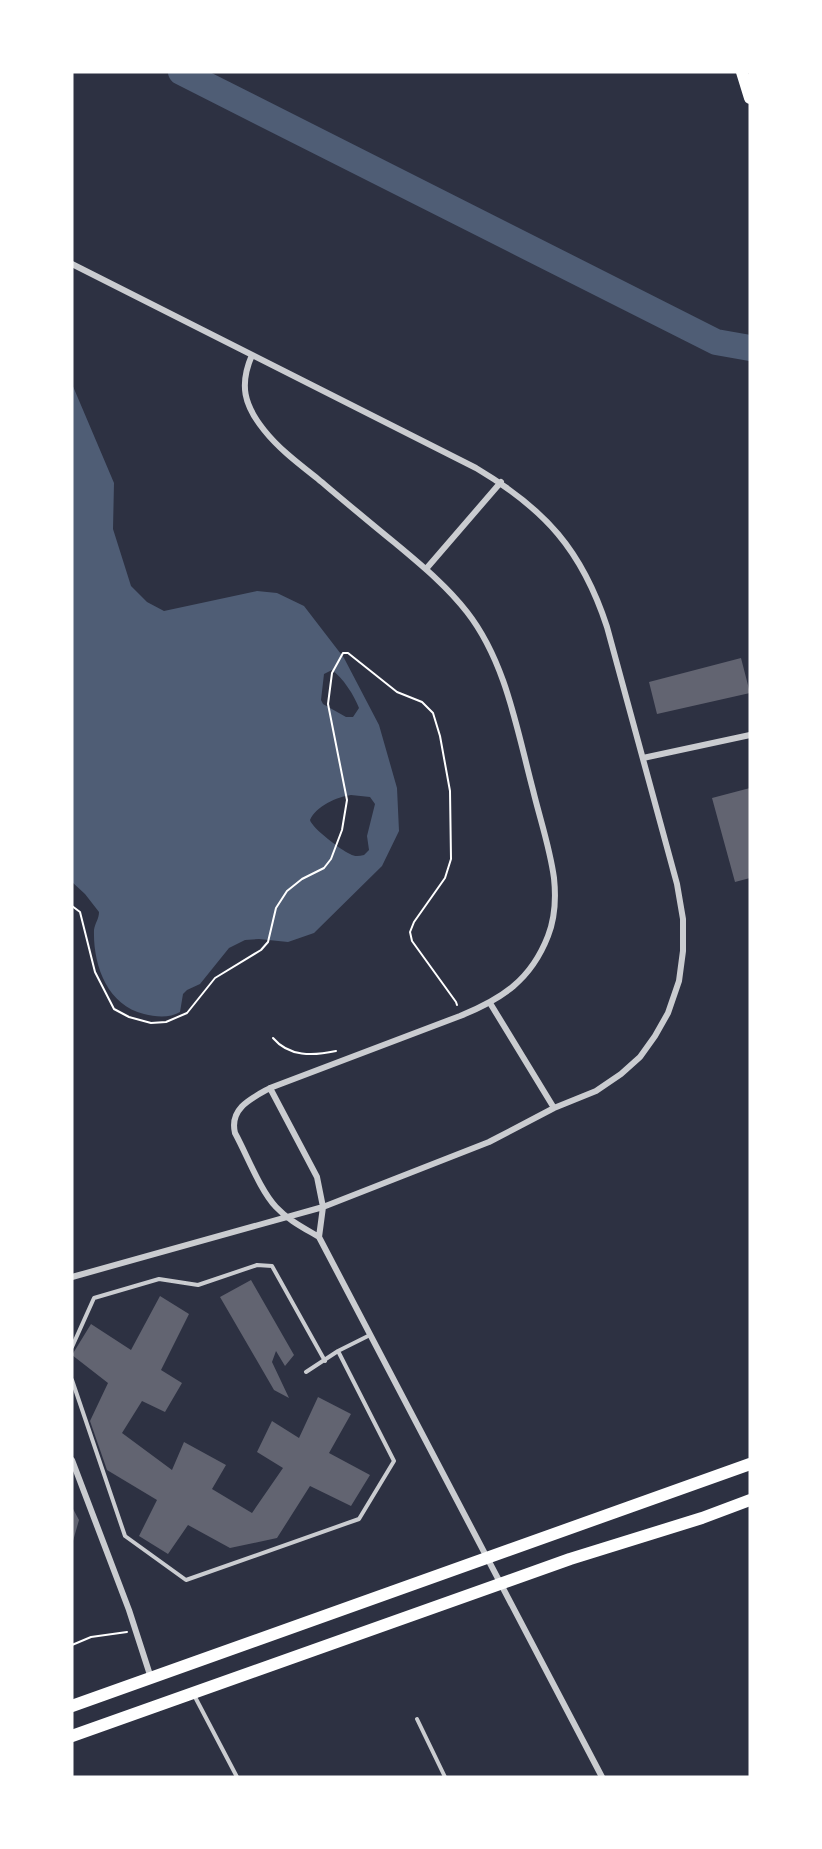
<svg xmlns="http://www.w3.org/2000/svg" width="822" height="1849" font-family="'Source Sans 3',sans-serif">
<rect width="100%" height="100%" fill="#2d3142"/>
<path fill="#4f5d75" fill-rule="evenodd" d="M72,384L114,483L113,529L131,586L147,602L164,611L257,591L277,593L304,606L344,658L379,725L397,788L399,831L382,866L314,933L288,942L259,939L245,940L229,948L200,984L187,990L183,994L180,1012C170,1018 156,1017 144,1014C107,1005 93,965 94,930C95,923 99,919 99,912L85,894L72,882ZM332,670C343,678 354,695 359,708L353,717H346L323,704L321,700L324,674ZM351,795L370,797L375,804L367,836L369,850L364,855C359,856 355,857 350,854C341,850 312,828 310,820C316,806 337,797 351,795Z"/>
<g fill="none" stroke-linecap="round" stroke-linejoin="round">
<path stroke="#4f5d75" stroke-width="26" d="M181,72L716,342L750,348"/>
</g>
<path fill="#626471" d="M741,658L750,693L657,714L649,682Z
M750,788V878L735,882L712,798Z
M251,1280L294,1355L285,1366L276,1351L272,1362L289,1398L274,1390L220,1297Z
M160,1296L189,1314L161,1370L182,1383L165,1412L142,1401L122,1433L172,1470L184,1442L226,1465L212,1489L252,1513L283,1468L257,1452L272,1421L299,1438L318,1397L351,1414L329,1453L370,1475L351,1506L310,1486L277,1538L230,1548L188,1525L168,1554L139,1536L157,1500L107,1470L90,1421L108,1383L72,1355L91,1324L131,1350Z
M72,1507L79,1520L73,1541H72Z"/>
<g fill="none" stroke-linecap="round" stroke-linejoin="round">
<path stroke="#fff" stroke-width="2" d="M72,906L80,912L95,972L114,1009L129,1017L151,1023L166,1022L187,1013L215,978L261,950L268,942L276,908L287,891L302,879L324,868L331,859L342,830L347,800L328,704L332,673L343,653H348L397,692L422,702L433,713L440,736L450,791L451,859L445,878L414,922L410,932L412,941L456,1002L457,1005
M273,1038C289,1057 313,1056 336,1051
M72,1645L91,1637L127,1632"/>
<path stroke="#caccd0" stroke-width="4" d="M72,1347L94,1298L159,1279L198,1285L257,1265L272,1266L325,1361
M338,1351L370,1335
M72,1380L125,1536L186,1580L359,1519L394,1461L338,1351L306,1372
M194,1695L237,1777
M417,1719L445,1777"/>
<path stroke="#caccd0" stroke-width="6" d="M72,264L476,468C545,509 582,550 607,627L677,884L683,919V951L679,981L668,1013L655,1036L640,1057L621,1074L596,1091L554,1108L489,1142L323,1207L72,1277
M252,355C239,385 244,405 264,430C279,449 299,464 318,479C343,500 369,522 395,543C420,564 446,585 467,612C506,662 517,730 533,790C540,819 550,848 554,878C556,897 555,918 548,936C531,980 502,999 460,1016L270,1088C252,1098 229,1108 235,1133C247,1155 260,1190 276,1207C288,1220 304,1228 319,1237L602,1777
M426,569L501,482
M643,758L750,735
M490,1003L554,1108
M270,1088L317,1177L323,1207L319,1237
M72,1460L129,1610L151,1678"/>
<path stroke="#fff" stroke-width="12" d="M742,72L750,98
M72,1706L750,1464
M72,1736L570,1559L702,1518L750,1500"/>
</g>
<rect width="822" height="1849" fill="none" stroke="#ffffff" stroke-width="147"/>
</svg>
